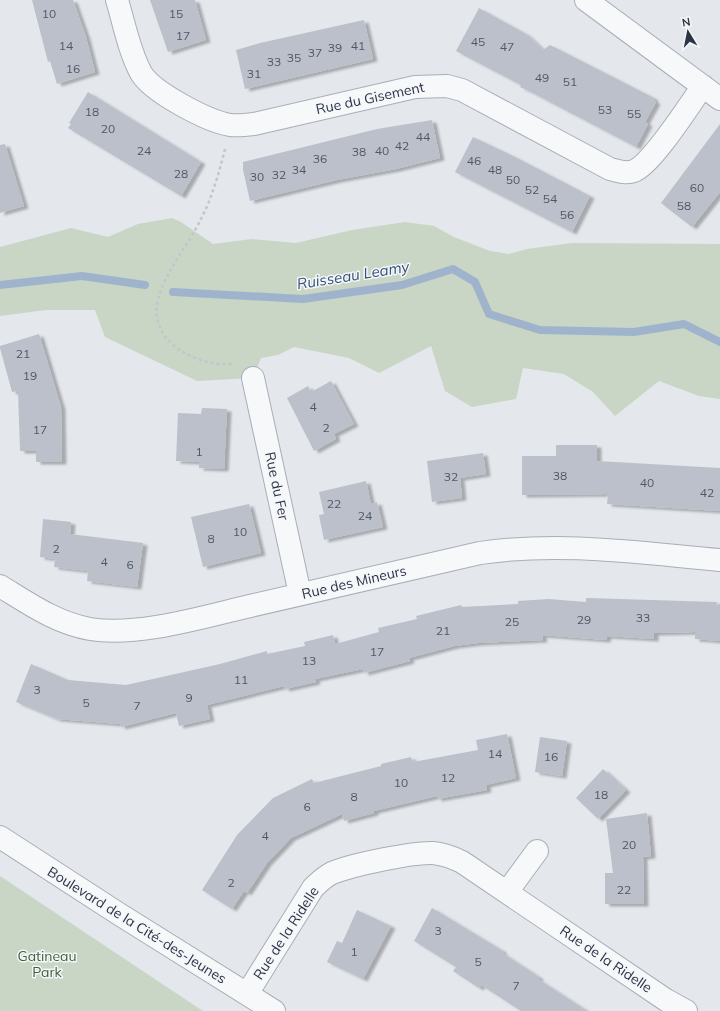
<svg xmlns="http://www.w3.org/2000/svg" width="720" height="1011" font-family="Mulish,sans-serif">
<defs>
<filter id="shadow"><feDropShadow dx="4.5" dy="2.5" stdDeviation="1" flood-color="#0004"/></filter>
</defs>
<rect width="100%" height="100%" fill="#e4e7ec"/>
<path fill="#c9d6c5" d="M172,218L181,222L213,244L252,239L296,243L352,230L405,222L434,226L454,237L490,251L509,254L527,249L572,243L720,244V399L699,396L659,381L615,416L593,392L564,374L523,368L516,399L472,407L445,391L431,346L379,373L349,358L294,347L278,355L261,358L253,378L197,381L105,337L95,310H46L0,316V247L71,228L108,237L138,224Z
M0,876L203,1011H0Z"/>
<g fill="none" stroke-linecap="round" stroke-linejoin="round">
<path stroke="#9fb4cc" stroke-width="8" d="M0,285L82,276L145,285
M173,292L303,299L402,285L453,269L475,282L489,314L540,330L634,332L684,324L720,342"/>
</g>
<path fill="#bbc0ca" filter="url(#shadow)" d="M32,0H73L86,37L95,72L57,84L50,61L48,62Z
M150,0H195L206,40L168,52Z
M479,8L526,34L543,50L550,45L654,98L653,100L656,102L645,122L648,124L636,147L529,91L520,87L521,85L456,51Z
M364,20L373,59L245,89L236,50L260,43Z
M88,92L201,162L181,196L68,128L71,124L69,123Z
M432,120L440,158L396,169L337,180L250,201L243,170V162L377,129Z
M720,124V192L692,227L661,203Z
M473,137L515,157L590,196L572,232L455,172Z
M5,144L24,206L0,213V145Z
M39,334L61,407L62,462H36V451H20L18,391L12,392L0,348V346Z
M331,381L354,424L334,434L336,439L314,451L287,398L308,386L311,392Z
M202,408L227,409L224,469L199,468V462L176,461L178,413L201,414Z
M556,445H597V461L720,468V511L607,504L608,494L522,495V456H556Z
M483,453L486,474L460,478L462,498L432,502L427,461Z
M366,481L371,504L377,502L383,527L324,540L319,515L324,514L319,492Z
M249,504L261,553L203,567L191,517Z
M43,519L71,522L70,534L143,543L137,587L87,581L88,571L54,567L55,559L40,557Z
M586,598L717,602L716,605H720V641L695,639V632L654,633V639L607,636L606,640L542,635L543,640L478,643L454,646L409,658L410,661L364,673L363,669L315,679L316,682L285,689L284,686L207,705L210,719L179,726L176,713L121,727L120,724L57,719L16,702L31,664L68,680L126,685L220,664L267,651V654L305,646L304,642L333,635L335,644L379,632L378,628L417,619L416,616L461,605L462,607L518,604V601L548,599L586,602Z
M507,734L516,778L486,785L487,790L437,799V796L374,811V813L344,821L342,814L291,838L267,863L247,893L244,891L232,909L202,890L237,835L273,798L312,779L314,783L381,766V764L411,757L413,762L478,750L476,740Z
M540,737L567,741L562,776L535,772Z
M603,769L626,790L598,819L576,798Z
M647,813L651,856L643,857L644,904H605V873H613L606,819Z
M432,908L503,951L501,952L539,977L538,979L587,1011H521L481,985L479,988L453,971L456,967L414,941Z
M357,910L391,926L363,979L327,962L337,941L342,943Z"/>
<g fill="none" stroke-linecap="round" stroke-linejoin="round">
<g stroke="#a9aeb7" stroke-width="24">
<path id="minor" d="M117,0C124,23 129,51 141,73C152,92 207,121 230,125C238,126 246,125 254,124L415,87L447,86L462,90L610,169C618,171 626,174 634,171C653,163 689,105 703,86
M586,0L720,99
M253,378L300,594
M0,586C28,603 56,623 90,629C137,637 203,617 250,606C327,588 404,571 480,553C560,541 640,553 720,560
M0,837L119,914L274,1011
M507,892L537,851
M247,994L313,888C319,882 324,877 332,873C352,865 412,852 433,853C443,854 452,857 462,862L666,1000L686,1011"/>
</g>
<path stroke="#c2c5cb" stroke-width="2.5" stroke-dasharray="3 3" stroke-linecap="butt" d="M225,149C219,173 212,198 200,221C188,245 165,272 158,299C147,342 197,367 233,364"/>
<use href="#minor" stroke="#f7f8fa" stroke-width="22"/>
</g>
<g text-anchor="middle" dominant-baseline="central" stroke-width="3" stroke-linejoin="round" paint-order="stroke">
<g font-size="12" fill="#4f5766">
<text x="49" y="13">10</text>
<text x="176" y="13">15</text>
<text x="183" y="35">17</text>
<text x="478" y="41">45</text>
<text x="66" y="45">14</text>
<text x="358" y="45">41</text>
<text x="507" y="46">47</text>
<text x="335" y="47">39</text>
<text x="315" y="52">37</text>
<text x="294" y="57">35</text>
<text x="274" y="61">33</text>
<text x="73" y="68">16</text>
<text x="254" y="73">31</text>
<text x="542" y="77">49</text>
<text x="570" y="81">51</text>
<text x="605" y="109">53</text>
<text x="92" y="111">18</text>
<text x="634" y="113">55</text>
<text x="108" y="128">20</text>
<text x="423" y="136">44</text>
<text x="402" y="145">42</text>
<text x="144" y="150">24</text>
<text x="382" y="150">40</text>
<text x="359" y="151">38</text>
<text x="320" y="158">36</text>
<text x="474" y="160">46</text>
<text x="299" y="169">34</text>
<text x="495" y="169">48</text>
<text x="181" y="173">28</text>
<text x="279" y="174">32</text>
<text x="257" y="176">30</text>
<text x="513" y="179">50</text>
<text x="697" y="187">60</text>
<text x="532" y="189">52</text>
<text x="550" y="198">54</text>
<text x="684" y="205">58</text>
<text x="567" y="214">56</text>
<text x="23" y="353">21</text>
<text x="30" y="375">19</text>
<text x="313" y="406">4</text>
<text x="326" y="427">2</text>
<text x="40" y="429">17</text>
<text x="199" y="451">1</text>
<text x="560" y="475">38</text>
<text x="451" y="476">32</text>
<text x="647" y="482">40</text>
<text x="707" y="492">42</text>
<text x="334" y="503">22</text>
<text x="365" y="515">24</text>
<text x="240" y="531">10</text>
<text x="211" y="538">8</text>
<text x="56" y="548">2</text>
<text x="104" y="561">4</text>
<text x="130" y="564">6</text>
<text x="643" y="617">33</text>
<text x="584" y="619">29</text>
<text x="512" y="621">25</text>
<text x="443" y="630">21</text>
<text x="377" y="651">17</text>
<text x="309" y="660">13</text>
<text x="241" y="679">11</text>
<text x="37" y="689">3</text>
<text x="189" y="697">9</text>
<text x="86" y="702">5</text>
<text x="137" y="705">7</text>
<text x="495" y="753">14</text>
<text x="551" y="756">16</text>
<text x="448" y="777">12</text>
<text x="401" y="782">10</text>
<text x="601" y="794">18</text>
<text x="354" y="796">8</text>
<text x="307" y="806">6</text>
<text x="265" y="835">4</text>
<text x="629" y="844">20</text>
<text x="231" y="882">2</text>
<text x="624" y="889">22</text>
<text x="438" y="930">3</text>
<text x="354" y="951">1</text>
<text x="478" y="961">5</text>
<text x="516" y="985">7</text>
</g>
<g font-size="14" fill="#2b3445" stroke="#f4f6f9">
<text transform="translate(370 98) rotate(-12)">Rue du Gisement</text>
<text transform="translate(277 486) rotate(78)">Rue du Fer</text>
<text transform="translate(354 582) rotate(-13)">Rue des Mineurs</text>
<text transform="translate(137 925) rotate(32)">Boulevard de la Cité-des-Jeunes</text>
<text transform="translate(286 933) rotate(-57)">Rue de la Ridelle</text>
<text transform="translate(606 959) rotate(34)">Rue de la Ridelle</text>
</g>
<g font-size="14" fill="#3f6138" stroke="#f4f6f9">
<text x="47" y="956">Gatineau<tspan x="47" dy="16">Park</tspan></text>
</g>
<g font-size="15" font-style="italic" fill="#34527a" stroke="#f4f6f9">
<text transform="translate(353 275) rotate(-9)">Ruisseau Leamy</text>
</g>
</g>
<g transform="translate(688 32) rotate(350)" stroke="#f4f6f9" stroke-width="3" paint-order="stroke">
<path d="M0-3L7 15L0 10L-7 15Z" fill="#2b3445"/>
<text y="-6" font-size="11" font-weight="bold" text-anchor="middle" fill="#2b3445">N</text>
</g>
</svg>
